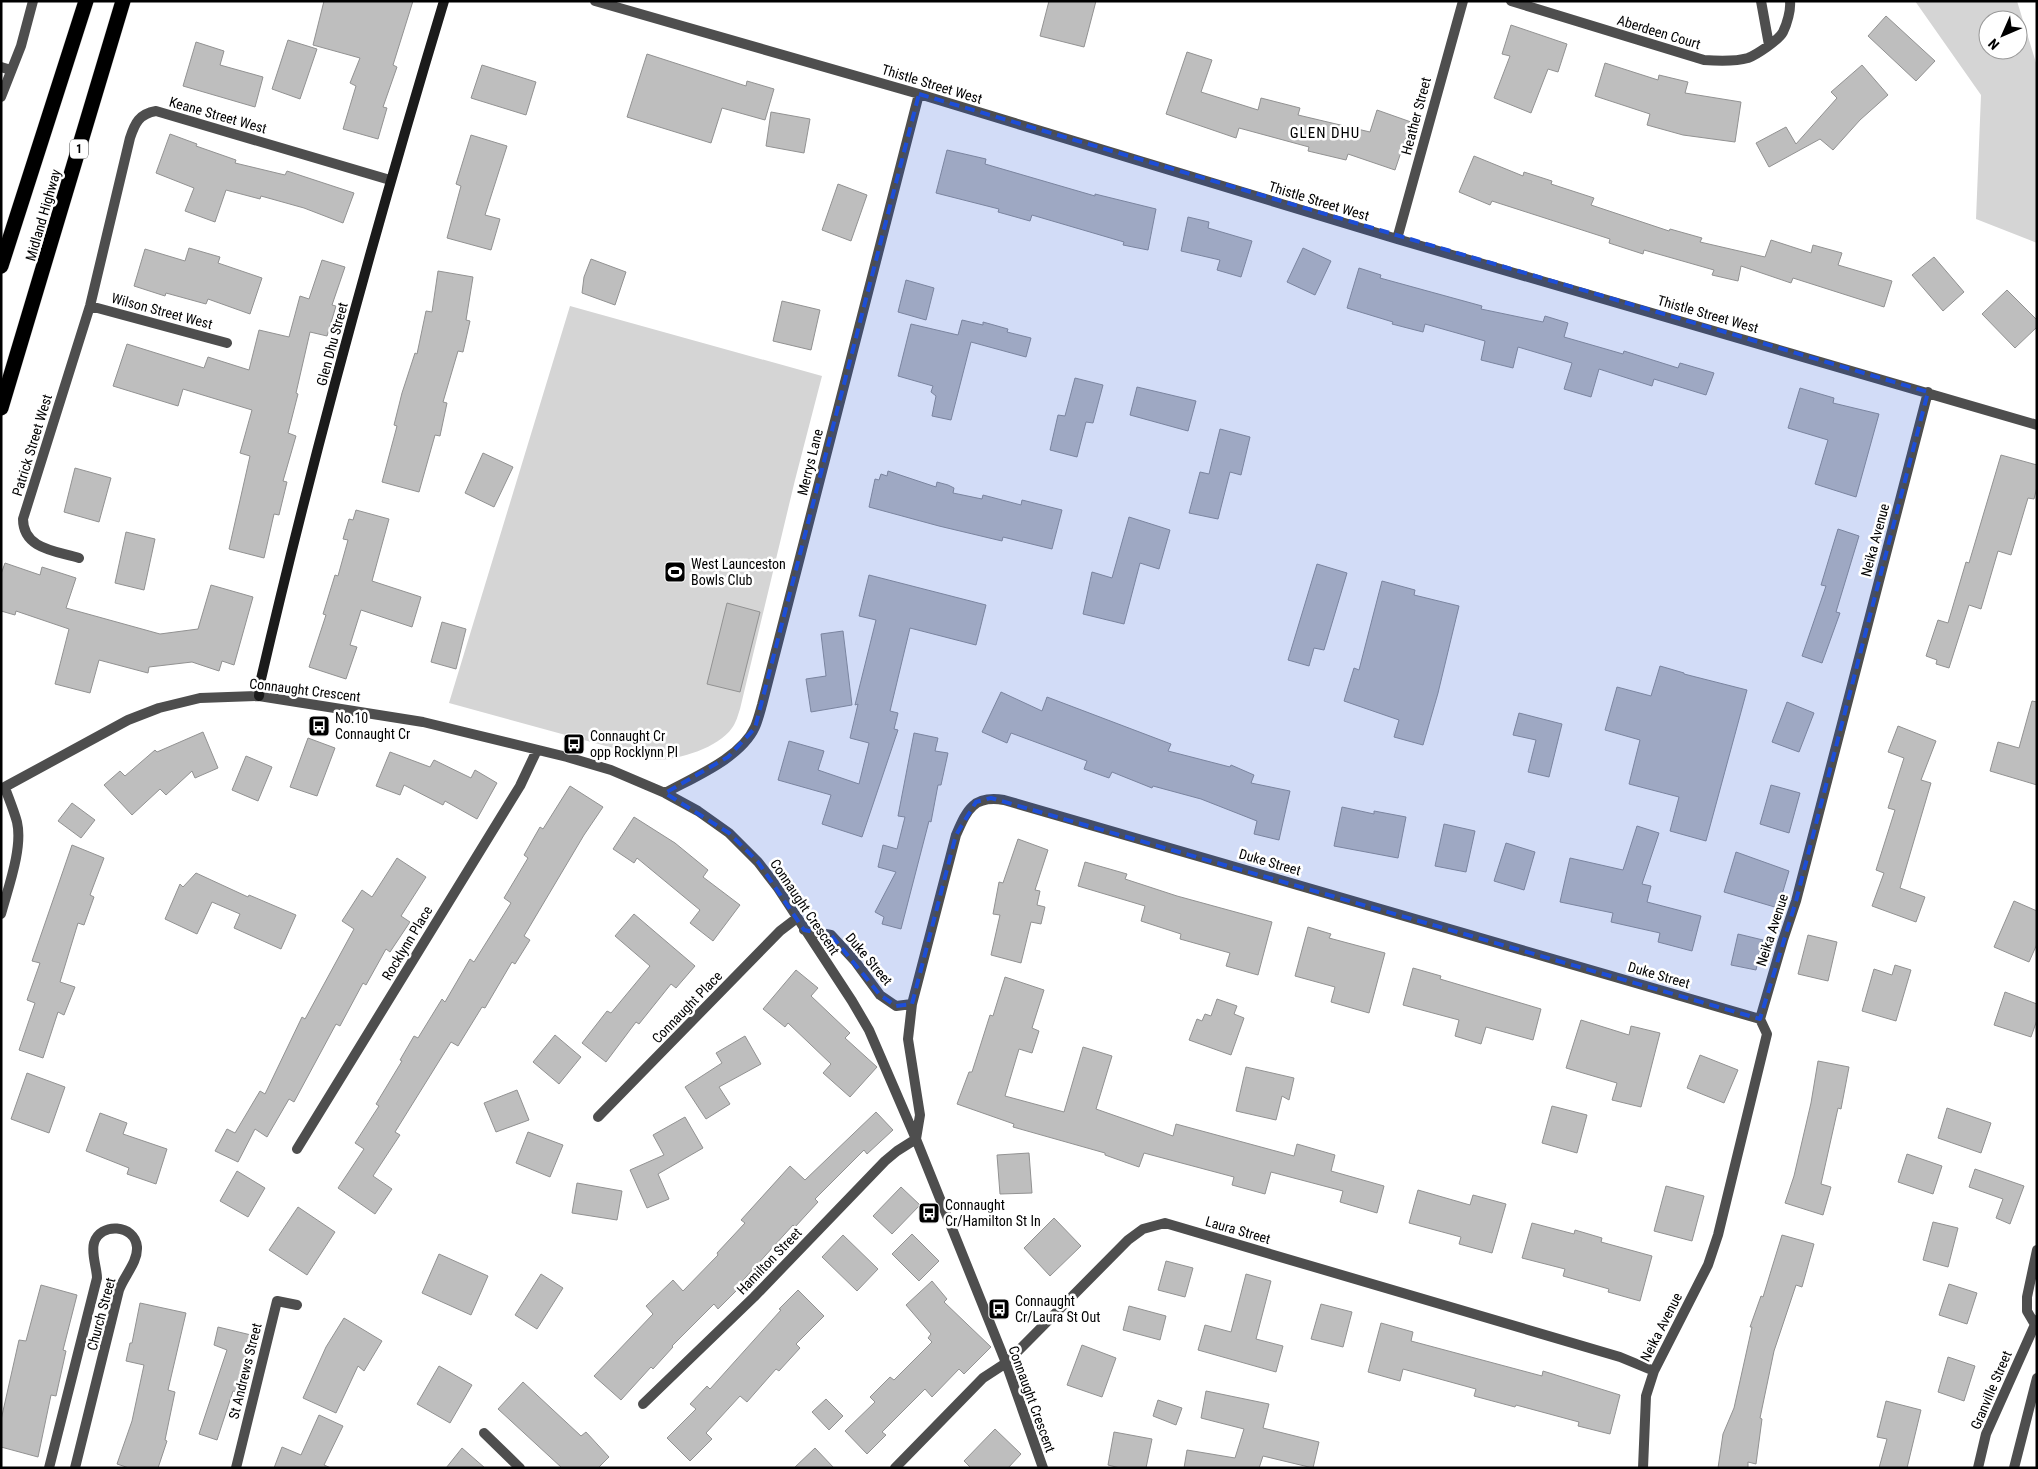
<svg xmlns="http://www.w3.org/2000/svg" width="2038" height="1469" font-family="'Roboto Condensed',sans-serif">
<rect width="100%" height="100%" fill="#fff"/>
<path fill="#d5d5d5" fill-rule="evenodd" d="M1915,1H2017L2037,66V243L1976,219L1981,95ZM1988,20H2018V50H1988Z
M570,306L822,376L795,480L740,709C738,715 736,723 732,728C718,748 680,759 657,760L449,703Z"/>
<path fill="#bebebe" stroke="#929292" d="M324,1H413L393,65L397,67L383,107L387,108L378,139L343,129L356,86L350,83L360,58L313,45Z
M1049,1H1096L1084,47L1040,36Z
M1886,16L1935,61L1916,81L1868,36Z
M1511,25L1567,44L1558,72L1548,69L1531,113L1494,98L1510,56L1502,54Z
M288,40L317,49L300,99L272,89Z
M196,42L224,51L220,65L263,77L255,107L183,86Z
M1187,52L1212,60L1201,92L1258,110L1261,98L1300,108L1298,115L1370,132L1377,110L1411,122L1395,170L1348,154L1346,160L1308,151L1309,147L1239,128L1236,138L1166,114Z
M647,54L746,86L747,81L774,89L765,120L722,108L711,143L627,117Z
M1605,63L1658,80L1659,75L1688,82L1685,93L1741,102L1735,142L1683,135L1647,125L1650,114L1595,96Z
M482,65L536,82L526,115L471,98Z
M1862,65L1888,95L1860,120L1833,150L1820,139L1769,167L1756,143L1786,127L1796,144L1837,98L1831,92Z
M771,112L810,119L804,153L766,146Z
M170,134L197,144L196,146L236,160L235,163L285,175L287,171L354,193L343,223L304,208L261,196L260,199L226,190L215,222L185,211L194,188L156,173Z
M471,135L507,146L485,215L500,219L491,250L447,238L461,186L456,184Z
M947,150L986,159L985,164L1095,196V194L1156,209L1148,250L1123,245L1124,242L1032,215L1030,221L998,212L999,209L936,193Z
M1474,156L1523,176L1524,172L1552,181L1551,184L1594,198L1591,205L1669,231L1670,229L1702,238L1700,242L1765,257L1771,240L1811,253L1813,245L1842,253L1838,265L1892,281L1884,307L1793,278L1791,283L1741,266L1738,281L1712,275L1714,270L1644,250L1643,254L1609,243L1610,239L1492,201L1490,205L1459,192Z
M838,184L867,195L851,241L822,230Z
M1188,217L1209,222L1208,228L1252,241L1241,277L1217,270L1220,260L1181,251Z
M189,248L220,257L218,263L262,278L250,314L208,299L206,304L166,293L165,296L134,286L145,249L185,261Z
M1303,248L1331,261L1315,295L1287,282Z
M1934,257L1964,292L1943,311L1912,275Z
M591,259L626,272L615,305L582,293L584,277Z
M322,260L345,267L332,305L336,306L327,336L310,332L296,393L298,394L288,433L296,436L283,481L287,482L279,515L274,514L264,558L229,549L250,456L240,453L252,410L183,389L178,406L113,386L127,344L204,368L208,357L249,370L259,330L289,337L300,296L309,299Z
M1359,268L1381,275L1380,278L1482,306L1481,309L1543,322L1545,316L1568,323L1564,337L1623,354L1624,351L1678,368L1680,363L1714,373L1706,395L1654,379L1652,386L1599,369L1591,397L1564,389L1572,363L1518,347L1513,368L1481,360L1485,341L1425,324L1423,332L1392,324L1393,322L1347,308Z
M438,271L473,277L466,320L470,321L463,352L458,351L443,402L447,403L440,436L435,435L419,492L382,482L397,426L394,425L402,393L415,353L417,354L426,311L432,312Z
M906,280L934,288L926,320L898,312Z
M2007,290L2037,320V327L2015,348L1982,314Z
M782,301L820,310L811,350L773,341Z
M962,320L983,325V322L1008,329L1007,332L1031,338L1026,357L971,342L951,420L932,416L936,396L931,392L933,386L898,376L911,324L958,335Z
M1075,378L1103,385L1093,423L1086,422L1077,457L1050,450L1058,415L1065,416Z
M1137,387L1196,401L1188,431L1130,415Z
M1800,388L1834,398L1833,403L1879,414L1856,497L1815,484L1828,440L1788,428Z
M1220,429L1250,437L1241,475L1230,472L1218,519L1189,513L1200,472L1209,474Z
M483,453L513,467L494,507L465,493Z
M2001,455L2037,465V487L2034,499L2028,498L2011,555L1998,551L1981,609L1969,605L1949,668L1936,664L1937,660L1926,656L1938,620L1948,623L1966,562L1969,563Z
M75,468L111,478L99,522L64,512Z
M888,471L936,487L937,482L948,485L954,488L953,493L982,499L983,495L1021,505L1022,500L1062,510L1052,549L1003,537L1002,541L939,526L869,507L875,479L879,480L881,474L887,476Z
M356,510L389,519L372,581L421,597L412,627L361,610L350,645L357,647L346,679L309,667L326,615L323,614L335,575L338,576L348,540L343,539L349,519L353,520Z
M1129,517L1170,530L1159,569L1140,563L1124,624L1083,614L1092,572L1112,578Z
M1838,529L1859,536L1836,612L1840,613L1822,663L1802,656L1826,586L1821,585Z
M126,532L155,539L144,590L115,583Z
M5,563L40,575L42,567L76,578L66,608L160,634L198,629L211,585L253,597L234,665L222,661L219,671L192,662L149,667L148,673L99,660L90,693L55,684L69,629L16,611L15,615L1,611V574Z
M1317,564L1347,573L1324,650L1314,648L1309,666L1288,660Z
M869,575L986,605L976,645L910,628L890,711L898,713L894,729L898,730L862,837L822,824L831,795L778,780L789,741L824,751L818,770L859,784L869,743L850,738L858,704L855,705L876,620L859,616Z
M1382,581L1415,590L1414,595L1459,606L1438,693L1423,745L1394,737L1399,720L1344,701L1354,668L1359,670Z
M727,603L760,612L740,692L707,684Z
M442,622L466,629L456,669L431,662Z
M843,631L852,705L811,712L806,679L826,676L821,634Z
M1660,666L1684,673V674L1747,690L1706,841L1670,831L1679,797L1629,784L1640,740L1605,730L1617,687L1651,696Z
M1001,692L1042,711L1047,697L1171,744L1168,751L1230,767L1231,765L1254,775L1251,783L1290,791L1279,840L1254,834L1257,821L1201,799L1153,786L1152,788L1112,772L1109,778L1084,769L1087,761L1011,733L1007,743L982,732Z
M2032,701L2037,702V785L1990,771L1998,742L2019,748Z
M1787,702L1814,713L1799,752L1772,742Z
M1519,713L1562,724L1549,777L1528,772L1536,740L1513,735Z
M1898,726L1936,741L1921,780L1931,783L1900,888L1925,897L1916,922L1872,906L1884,873L1876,870L1895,810L1888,808L1904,758L1888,752Z
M203,732L218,768L195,778L192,771L166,795L160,789L132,815L104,785L120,771L125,776L155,750L157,752Z
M914,733L938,738L935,751L948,753L941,785H938L931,822L929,821L901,929L882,924L884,917L875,912L896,872L878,867L883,845L897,849L905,817L898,816Z
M308,738L335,748L317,796L290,787Z
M390,752L430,767L434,760L471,778L475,770L497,783L477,819L445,801L443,805L404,785L400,795L376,786Z
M246,756L272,767L258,801L232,790Z
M1771,785L1800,793L1789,833L1760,824Z
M570,786L603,807L584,835L524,936L530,940L515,964L512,962L485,1008L482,1007L458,1046L451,1042L395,1132L400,1135L373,1176L392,1189L375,1214L338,1188L364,1149L355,1143L379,1106L376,1104L402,1061L400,1060L414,1036L418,1038L442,999L445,1002L470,959L474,962L511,903L504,898L528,858L524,855L540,827L543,829Z
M72,803L95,820L81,838L58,821Z
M1342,807L1374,814V811L1406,817L1398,858L1334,846Z
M634,817L675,843L708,870L703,877L740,905L713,941L690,923L700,910L637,858L634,863L613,849Z
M1444,824L1475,831L1466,872L1435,866Z
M1637,826L1659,833L1642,884L1651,886L1647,902L1701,916L1692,951L1658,942L1660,933L1611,922L1613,913L1560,902L1570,858L1623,870Z
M1018,839L1048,850L1035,890L1040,891L1037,905L1045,907L1041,924L1031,922L1021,963L991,955L1000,915L993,914L999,882L1003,883Z
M1506,843L1535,852L1524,890L1494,881Z
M72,845L104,858L90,895L94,897L84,925L78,923L60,982L75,987L64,1015L58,1012L43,1058L19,1050L35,1003L27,1000L40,963L32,961Z
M1736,852L1789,871L1778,908L1724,892Z
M397,858L426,877L401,916L410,922L390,952L386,949L366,985L363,983L340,1026L336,1024L294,1102L289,1099L267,1137L255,1129L238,1162L215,1151L227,1129L235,1133L260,1091L265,1094L302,1017L305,1019L354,929L342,921L362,890L372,897Z
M1085,862L1127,874L1125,879L1177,896L1272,922L1258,975L1226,966L1230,953L1180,939L1181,934L1141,921L1145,906L1078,886Z
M196,873L248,897L249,895L296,915L281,949L234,928L240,914L212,902L197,934L165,919L180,884L183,887Z
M2014,901L2037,911V944L2029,962L1994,947Z
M634,914L695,966L676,988L671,984L639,1024L636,1022L606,1062L582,1043L607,1011L611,1013L650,966L615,936Z
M1308,927L1331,934L1329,938L1385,953L1369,1013L1331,1002L1335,987L1295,976Z
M1738,934L1763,940L1756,970L1731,965Z
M1808,935L1837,942L1828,981L1798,974Z
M1895,965L1911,970L1896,1021L1862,1011L1874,969L1892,975Z
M1413,968L1441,976L1440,979L1541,1009L1533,1040L1486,1027L1481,1044L1455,1036L1459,1020L1403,1005Z
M796,970L818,988L811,996L850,1033L845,1038L877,1067L850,1097L823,1073L831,1064L788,1023L785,1027L763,1009Z
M1005,977L1044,990L1032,1028L1039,1031L1032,1053L1019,1049L1005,1096L1064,1112L1083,1047L1112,1056L1096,1109L1173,1136L1176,1124L1294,1156L1297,1144L1335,1155L1331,1171L1384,1186L1377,1213L1340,1202L1343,1191L1271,1172L1265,1194L1232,1185L1234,1177L1144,1153L1139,1167L1105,1155V1153L1013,1127L1014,1124L957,1104L969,1072H972L990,1015L993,1016Z
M2005,992L2037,1004V1020L2031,1037L1994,1025Z
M1217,999L1237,1006L1234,1014L1244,1018L1231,1055L1189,1040L1197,1019L1202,1021L1205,1014L1211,1016Z
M1581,1020L1629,1035L1631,1026L1660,1033L1641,1107L1612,1100L1617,1083L1566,1068Z
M555,1035L581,1057L559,1084L533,1062Z
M745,1036L761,1064L719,1087L730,1104L706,1119L685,1087L722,1063L716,1053Z
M1700,1055L1738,1070L1724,1103L1687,1088Z
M1818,1061L1849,1067L1841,1109L1838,1108L1821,1184L1831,1187L1823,1215L1785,1203L1794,1176L1811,1103Z
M1246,1067L1294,1078L1289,1100L1282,1096L1276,1120L1236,1111Z
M27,1073L65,1087L49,1133L11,1119Z
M517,1090L529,1120L496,1132L484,1103Z
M1552,1106L1587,1115L1577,1153L1542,1143Z
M1947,1108L1991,1123L1981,1153L1938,1138Z
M876,1112L893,1130L867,1154L864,1150L815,1199L818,1202L795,1227L793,1225L737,1287L739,1288L718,1309L714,1304L672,1346L673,1347L653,1369L651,1367L621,1400L594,1376L653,1314L646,1306L673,1280L683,1291L718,1255L717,1253L745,1223L741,1220L790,1166L805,1180Z
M100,1113L127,1123L123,1134L167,1149L156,1184L127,1174L129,1168L86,1151Z
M685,1117L703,1148L658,1174L669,1199L647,1208L630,1170L664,1155L653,1135Z
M528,1132L563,1145L550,1177L516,1163Z
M1029,1153L1032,1193L1000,1194L997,1155Z
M1907,1154L1942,1166L1933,1194L1898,1182Z
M1975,1169L2024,1186L2010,1224L1996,1218L2003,1199L1969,1187Z
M237,1171L265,1188L248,1217L220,1201Z
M577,1183L622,1191L617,1220L572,1213Z
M1666,1186L1704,1196L1692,1241L1654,1231Z
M901,1187L920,1205L892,1234L873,1216Z
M1418,1190L1470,1205L1473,1195L1506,1204L1492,1253L1459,1244L1461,1237L1409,1223Z
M298,1207L335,1232L307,1275L269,1250Z
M1054,1218L1081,1246L1050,1276L1024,1248Z
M1933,1222L1958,1228L1948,1267L1923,1260Z
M1532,1223L1574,1234L1575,1230L1602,1238L1601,1242L1652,1256L1640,1301L1608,1292L1609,1289L1563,1276L1565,1269L1522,1258Z
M912,1234L939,1261L919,1281L892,1254Z
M843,1235L878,1269L857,1291L822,1257Z
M1782,1235L1814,1244L1802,1287L1796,1285L1774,1351L1760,1418L1762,1419L1756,1464L1748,1462V1468H1718L1723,1434L1734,1408L1752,1327H1750L1761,1296L1763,1297Z
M439,1254L488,1276L471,1315L422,1293Z
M1166,1261L1193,1268L1185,1297L1158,1290Z
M541,1274L563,1288L537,1329L515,1315Z
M1246,1274L1271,1281L1256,1339L1283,1346L1276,1372L1198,1350L1205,1325L1231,1332Z
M932,1281L947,1299L944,1302L991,1347L964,1374L959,1369L932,1397L925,1389L882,1432L886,1435L867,1454L845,1431L875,1402L870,1397L890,1377L894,1380L932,1342L928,1338L931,1334L906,1305Z
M1949,1284L1977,1293L1967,1324L1939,1315Z
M41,1285L77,1295L63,1350L66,1351L56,1396L51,1395L38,1457L1,1447V1420L19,1340L26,1341Z
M798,1290L824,1316L796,1344L800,1348L779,1371L776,1369L747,1402L740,1396L706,1433L712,1439L690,1461L667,1438L696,1409L690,1404L707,1386L710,1389L781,1310L779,1309Z
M140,1303L186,1313L168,1390L175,1392L165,1440L167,1441L158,1468H129L117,1464L132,1421L144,1365L126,1361L130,1343H132Z
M1321,1304L1352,1312L1343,1347L1311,1339Z
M1129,1306L1166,1316L1160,1340L1123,1330Z
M344,1318L382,1341L364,1371L358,1366L336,1413L303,1398L326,1347Z
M1381,1323L1413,1332L1411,1341L1542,1376L1543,1371L1620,1395L1610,1434L1578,1426L1579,1422L1516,1405L1515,1407L1474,1396L1476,1389L1403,1369L1400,1381L1368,1372Z
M218,1327L251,1335L237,1392L233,1391L217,1440L199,1434L227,1350L214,1345Z
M1082,1345L1116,1358L1102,1397L1067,1385Z
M1948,1357L1975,1366L1964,1401L1938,1392Z
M439,1366L472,1385L450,1423L417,1404Z
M523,1382L581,1436L586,1432L609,1457L598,1468H562L498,1409Z
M1206,1391L1269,1404L1263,1428L1319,1442L1313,1468L1263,1456L1259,1468H1184L1187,1450L1235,1458L1244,1429L1201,1418Z
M826,1399L843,1416L829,1430L812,1412Z
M1158,1400L1182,1408L1176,1425L1153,1416Z
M1886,1401L1921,1410L1907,1468H1879L1887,1439L1877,1437Z
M319,1415L343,1426L324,1465L331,1468H274L282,1447L301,1455Z
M995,1429L1021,1454L1008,1468H971L964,1461Z
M1114,1432L1152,1439L1146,1468H1120L1108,1465Z
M462,1448L485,1468H446Z
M815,1448L834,1468H794Z"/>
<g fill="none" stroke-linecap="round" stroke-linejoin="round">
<g stroke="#dbdbdb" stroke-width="16">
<path id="highway" d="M1,266L86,1
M1,408L123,1"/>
</g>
<path stroke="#4e4e4e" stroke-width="10" d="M595,1L919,94L1397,239L2037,425
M1511,1L1704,60C1718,61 1734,62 1748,58C1756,55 1779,40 1783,32C1787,24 1791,10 1790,1
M1761,1L1769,45
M1,67L11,70
M1,97L21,46L33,1
M1397,239L1463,1
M90,306L227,343
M79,558C56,551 23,549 23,519L90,306L130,138C135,123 139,114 156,111L390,180
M1,789L128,720L159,708L200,698L259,696L423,722L567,757L611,770L665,793L698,811L729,833L758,862L778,888L852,1001L869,1030L916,1139L1006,1363L1043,1468
M665,793C694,777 741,758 755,727C758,720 760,712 762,705L919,94
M1,914C8,888 23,848 17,822C14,811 9,799 5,788
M804,930L831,935L855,961L880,995L896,1006L912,1004
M598,1117L780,931L797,918
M297,1149L520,786L537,750
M2037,1250L2027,1297V1311L2037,1328
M643,1404L754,1297L885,1161L897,1151L916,1139L920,1115L908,1039L912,1004L956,835C967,810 973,795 1004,800L1760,1019
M484,1433L520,1468
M49,1468L97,1278C97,1268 91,1254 94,1243C100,1222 135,1224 137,1247C138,1262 124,1276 119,1290L75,1468
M236,1468L277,1301L297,1305
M895,1468L983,1378L1006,1363L1025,1344L1128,1240L1143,1229L1165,1223L1620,1357L1654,1371
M1643,1468L1646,1396L1654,1371L1708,1265L1718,1235L1767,1034L1760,1019L1783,940L1796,901L1928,392
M1978,1468L1986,1434L2037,1320
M2014,1468L2037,1378"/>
<path stroke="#1b1b1b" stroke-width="10" d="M259,696L261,679C314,451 376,226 444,1"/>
<use href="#highway" stroke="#000" stroke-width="15"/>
</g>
<path fill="#1d4ed8" fill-opacity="0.2" stroke="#1d4ed8" stroke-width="4" stroke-dasharray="10 6" stroke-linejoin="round" d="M919,94L1928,392L1796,901L1760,1019L991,798L976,802L956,835L912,1004L896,1006L880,995L831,935L804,930L758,862L729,833L665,793L728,757L755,728Z"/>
<defs>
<g id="stadium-square" transform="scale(1.125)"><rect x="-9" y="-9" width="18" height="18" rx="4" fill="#000" stroke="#fff"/><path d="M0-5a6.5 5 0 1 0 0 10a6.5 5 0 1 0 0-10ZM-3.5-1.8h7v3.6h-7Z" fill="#fff"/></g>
<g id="bus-square" transform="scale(1.125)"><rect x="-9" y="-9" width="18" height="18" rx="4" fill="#000" stroke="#fff"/><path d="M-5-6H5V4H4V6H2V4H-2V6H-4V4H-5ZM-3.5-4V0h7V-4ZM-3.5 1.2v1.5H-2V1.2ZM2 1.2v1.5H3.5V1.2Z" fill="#fff"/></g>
</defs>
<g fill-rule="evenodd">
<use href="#stadium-square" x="675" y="572"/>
<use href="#bus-square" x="319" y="726"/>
<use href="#bus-square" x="574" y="744"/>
<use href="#bus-square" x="929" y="1213"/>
<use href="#bus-square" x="999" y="1309"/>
</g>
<g text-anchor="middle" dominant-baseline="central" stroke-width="5" stroke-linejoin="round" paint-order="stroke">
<rect fill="#fff" stroke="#4c4c4c" stroke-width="1" x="70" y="139.5" width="18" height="19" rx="4"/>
<g font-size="12" font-weight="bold" fill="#000">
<text x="79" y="149">1</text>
</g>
<g font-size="14" fill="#000" stroke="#fff">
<text transform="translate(1659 32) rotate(17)">Aberdeen Court</text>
<text transform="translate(932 84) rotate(17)">Thistle Street West</text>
<text transform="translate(218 115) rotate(16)">Keane Street West</text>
<text transform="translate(1416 116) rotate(-75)">Heather Street</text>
<text transform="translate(1319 201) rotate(17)">Thistle Street West</text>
<text transform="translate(43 215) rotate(-74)">Midland Highway</text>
<text transform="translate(162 311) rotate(15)">Wilson Street West</text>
<text transform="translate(1708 314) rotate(16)">Thistle Street West</text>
<text transform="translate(332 344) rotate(-75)">Glen Dhu Street</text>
<text transform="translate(32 445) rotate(-73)">Patrick Street West</text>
<text transform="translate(810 462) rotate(-76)">Merrys Lane</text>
<text transform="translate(1875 540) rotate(-75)">Neika Avenue</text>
<text transform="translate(305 690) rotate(7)">Connaught Crescent</text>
<text transform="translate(1270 862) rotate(16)">Duke Street</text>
<text transform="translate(805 907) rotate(56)">Connaught Crescent</text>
<text transform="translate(1772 930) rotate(-72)">Neika Avenue</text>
<text transform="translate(407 943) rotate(-59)">Rocklynn Place</text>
<text transform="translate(869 959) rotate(50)">Duke Street</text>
<text transform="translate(1659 975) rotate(16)">Duke Street</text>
<text transform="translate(687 1007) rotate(-46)">Connaught Place</text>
<text transform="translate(1238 1230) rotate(16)">Laura Street</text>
<text transform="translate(769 1261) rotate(-46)">Hamilton Street</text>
<text transform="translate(101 1314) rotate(-75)">Church Street</text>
<text transform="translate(1661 1327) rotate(-63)">Neika Avenue</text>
<text transform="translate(245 1371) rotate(-76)">St Andrews Street</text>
<text transform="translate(1991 1390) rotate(-67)">Granville Street</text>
<text transform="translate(1032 1399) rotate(70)">Connaught Crescent</text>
</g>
<g font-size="14" fill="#000" stroke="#fff" text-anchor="start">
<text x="691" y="564">West Launceston<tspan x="691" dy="16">Bowls Club</tspan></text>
<text x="335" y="718">No.10<tspan x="335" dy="16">Connaught Cr</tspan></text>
<text x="590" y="736">Connaught Cr<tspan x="590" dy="16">opp Rocklynn Pl</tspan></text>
<text x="945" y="1205">Connaught<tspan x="945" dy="16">Cr/Hamilton St In</tspan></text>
<text x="1015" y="1301">Connaught<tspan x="1015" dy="16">Cr/Laura St Out</tspan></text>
</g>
<g font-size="15" letter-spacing="1" fill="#000" stroke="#fff">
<text x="1325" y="133">GLEN DHU</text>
</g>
</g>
<rect width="2038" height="1469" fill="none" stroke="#000000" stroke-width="5"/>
<g transform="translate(2003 35) rotate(225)"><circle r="24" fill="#ffffff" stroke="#999999"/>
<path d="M0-4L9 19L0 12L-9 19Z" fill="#000000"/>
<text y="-8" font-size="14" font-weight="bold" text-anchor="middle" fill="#000000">N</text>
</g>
</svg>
